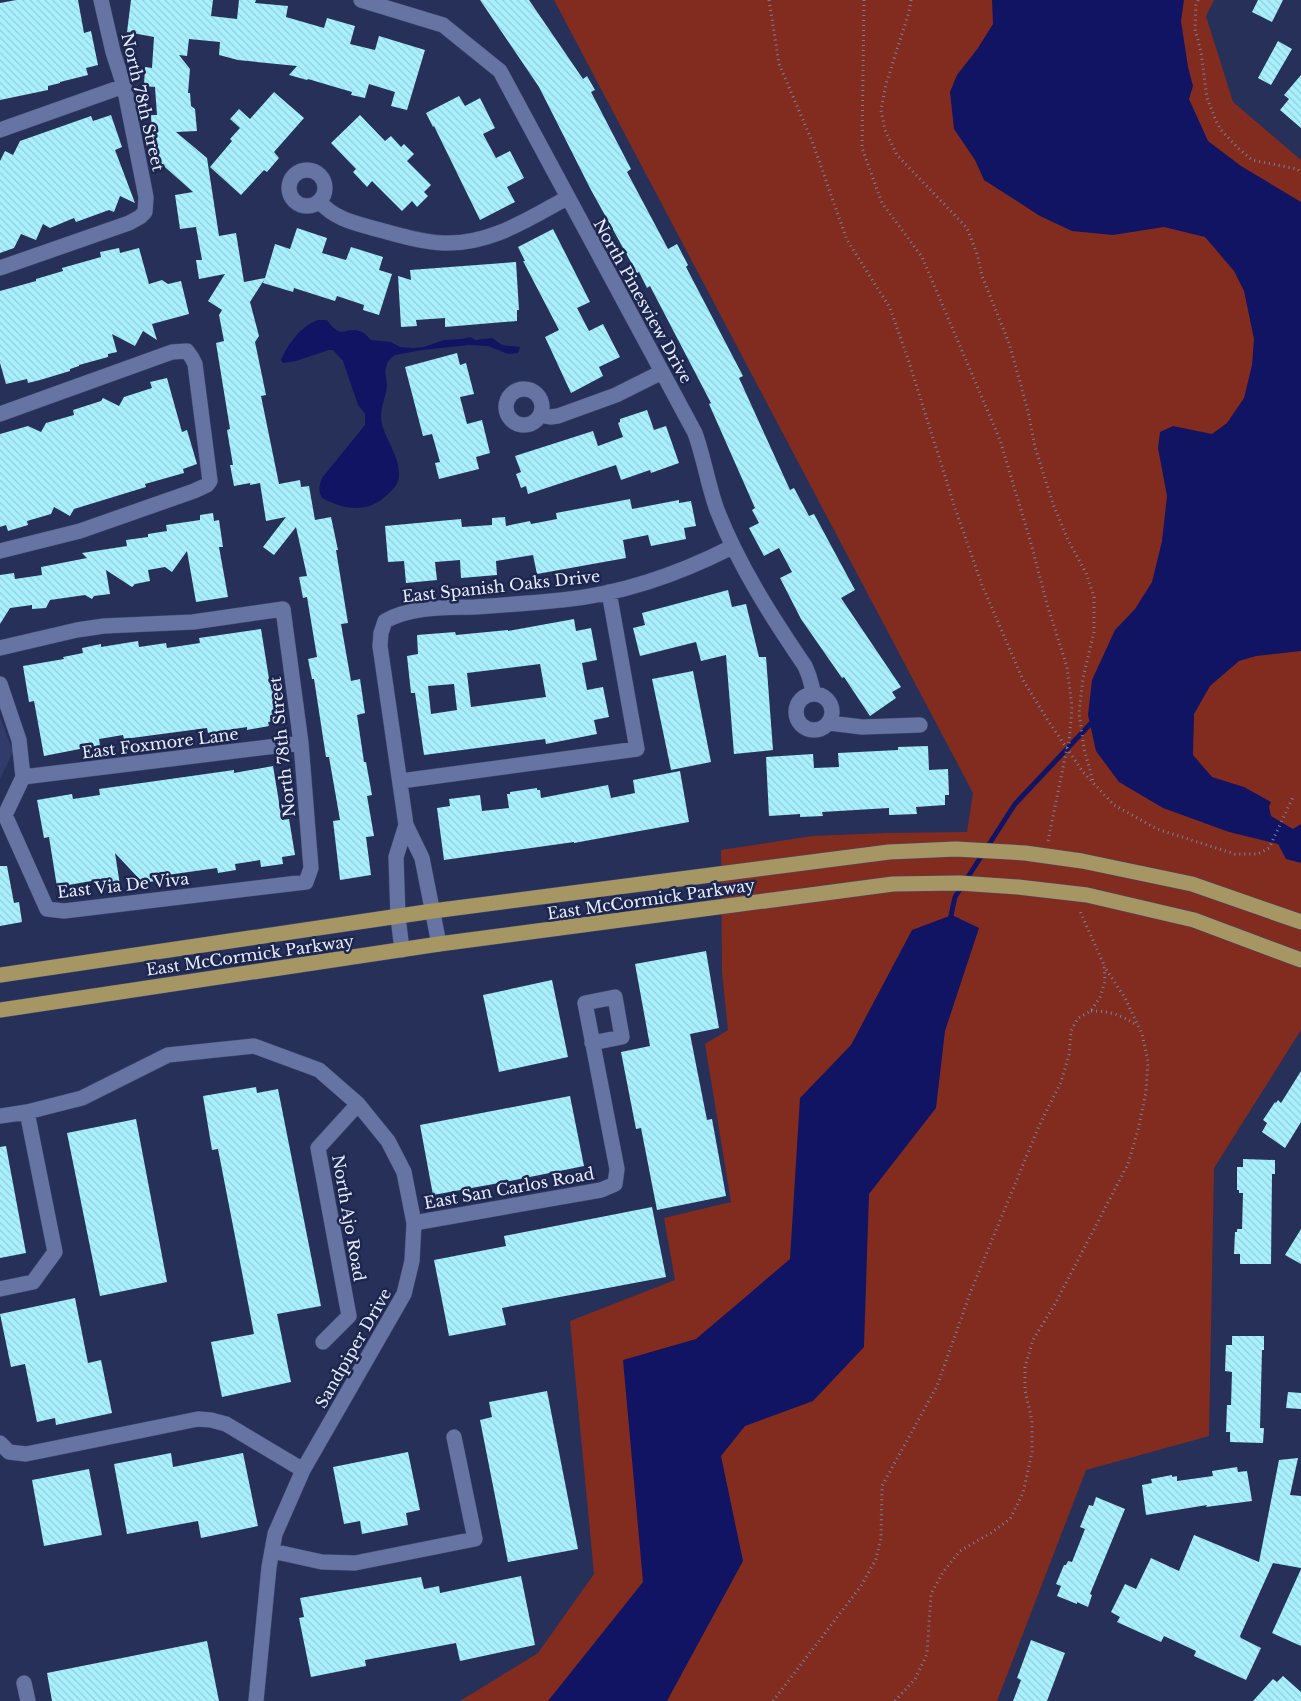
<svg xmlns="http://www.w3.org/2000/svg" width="1301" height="1701" font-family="'Libre Baskerville',serif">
<defs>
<pattern id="building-back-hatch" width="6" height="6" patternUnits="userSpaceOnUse" patternTransform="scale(1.25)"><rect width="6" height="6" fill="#a8f0fe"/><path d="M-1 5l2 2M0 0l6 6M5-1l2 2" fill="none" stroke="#94ceda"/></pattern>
</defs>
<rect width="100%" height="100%" fill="#263059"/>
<path fill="#313c6a" d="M0,717L13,752L0,779Z"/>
<path fill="#822c20" d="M554,0H1214L1206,16L1233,102L1301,160V1030L1214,1168L1209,1436L1086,1470L997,1701H460L538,1653L594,1574L570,1321L675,1280L664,1218L731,1202L705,1044L728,1030L722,972L721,850L812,836L886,833L967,832L973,793Z"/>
<path fill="#111463" d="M992,0H1184L1181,21L1188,67L1193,86L1189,99L1208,141L1241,166L1301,202V651L1256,656L1239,661L1210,686L1194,714L1193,755L1212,777L1244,787L1271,802L1269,807L1271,816L1293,829L1301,824V863L1286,859L1278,844L1229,832L1163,808L1119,782L1096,751L1088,715L1092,680L1115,630L1135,609L1152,582L1162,541L1167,496L1158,448L1160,432L1173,426L1212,434L1227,423L1244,398L1252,365L1254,339L1244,291L1234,271L1205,237L1164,227L1113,235L1072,231L1040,216L984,180L975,160L954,129L950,92L957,75L978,48L993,24Z
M318,320H327C344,343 344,324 362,332C366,334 368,337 371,340L391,342L400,347L414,348L424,347L444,340L462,339L470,337L476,340L492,338L502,345L520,347L518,353L508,354L488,346L469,345L422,350L395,355C390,358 387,362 386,367C384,373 387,380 387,386C386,398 378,412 382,424C386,440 400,458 399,475C399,483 394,489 388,494C368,514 345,510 322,498C318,491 319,486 322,478L365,425V414L358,405L343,361L333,350H329L296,361L283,363L281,360C288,344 301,326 318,320Z
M952,915L979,928L945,1031L936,1108L869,1194L864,1347L813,1401L745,1426L721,1456L743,1561L667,1701H548L643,1582L623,1360L696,1339L790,1259L800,1098L851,1045L912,930Z"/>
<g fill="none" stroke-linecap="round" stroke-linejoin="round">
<path stroke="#111463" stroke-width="5" d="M950,920L955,897L1015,804L1095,719"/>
</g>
<path fill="url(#building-back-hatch)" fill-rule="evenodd" d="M16,0H78L84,33L91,31L98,65L86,68L88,75L60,82V83L48,86V90L0,100V3Z
M131,0H213L211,16L237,19L239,0H256L255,3L288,6L286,17L324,28L327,18L355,26L350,44L375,50L379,36L425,50L407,110L391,106L395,92L369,84L365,98L351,95L352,92L308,79L307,80L289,75L297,66L238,60L219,55L220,42L189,39L187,56L179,55L190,69L188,93H190L191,106L195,109L197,131L176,132L207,158L219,236L236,233L244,282L265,278L275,244L290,249L297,228L327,238L322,253L346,260L351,247L383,257L379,270L392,274L379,315L363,310L364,305L337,296L335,301L294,288L293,292L263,283L264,280L250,302L259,336L255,342L266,395L261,396L279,484L300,480L301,487L309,486L315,520L331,517L338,550H336L348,623L341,624L351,681L360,679L365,713L357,715L364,762H366L372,795L367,796L374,836L366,837L371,875L340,880L333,821L340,820L329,757H326L314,679H312L308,659L317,657L307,597L303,598L299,577L307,576L296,527L274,555L263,547L286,517L266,521L260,483L250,485V483L234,486L230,465H233L227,430L230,429L216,343L224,341L219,315L222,310L208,301L225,274L199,279L196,260H202L196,227L180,229L175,195L193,192L157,160L156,134H152L151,115H157L155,87L144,86L145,67L152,68L154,37L127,32Z
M480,0H529L583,79L587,76L595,90L591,92L631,169L627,172L668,249L677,244L688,265L686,267L743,376L739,378L790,490L794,488L809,516L814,514L855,590L841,598L901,687L892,692L896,698L870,716L844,677L842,678L801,619L780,578L792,572L779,548L764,556L749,528L759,523L752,510L755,508L709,404L711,403L650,286L647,288L639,272L637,273L591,190L539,87Z
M1258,0H1283L1272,22L1252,12Z
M1278,41L1292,49L1271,85L1258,78Z
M1301,75V128L1280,110L1289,99L1284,95Z
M274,92L304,118L274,152L279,158L267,172L264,170L241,195L210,167L232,141L230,139L240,128L230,119L239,109L250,119Z
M459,96L465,106L480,98L495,128L483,134L496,158L510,151L524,178L507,187L515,202L480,220L434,126L433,127L426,113Z
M111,115L122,147L115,150L135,203L120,196L114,212L109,210L76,222L74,218L50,228L43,224L36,240L21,234L14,248L0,253V161L5,151L13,155L20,141L91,116L93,121Z
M360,115L385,141L391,136L401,147L404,144L414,154L407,161L431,185L424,192L428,196L417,207L412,201L402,211L372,181L367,187L353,172L356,169L331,143Z
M553,229L590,302L577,308L589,331L603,324L620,357L599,367L603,376L571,393L545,337L559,330L523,261H525L518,247Z
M119,248L120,253L139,248L149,284L162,280L168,284L181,281L189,314L152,324L157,340L143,331L135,346L112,334L117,352L108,354V357L79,365V366L70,369V371L40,380L28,383L27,379L6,384L0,363V291L36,281V279L63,271L62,268L101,257L100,252Z
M516,262L519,310H517V321L445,327V318L416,320L417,326L401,327L398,276L411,280L410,270Z
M457,353L460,365L466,363L474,394L460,397L467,424L482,420L490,453L476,457L479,469L439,479L435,463L440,462L432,434L423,436L405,367Z
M167,378L182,432L187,430L197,464L183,469L184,473L145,484L146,487L74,509L70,516L54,507L51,514L27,521L28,525L8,531L6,525L0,527V434L28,426L41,432L46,423L74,415L73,410L101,401L103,398L119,406L124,397L152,388L150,382Z
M647,410L654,430L666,426L679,463L651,473L650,470L621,480L616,465L528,494L526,486L521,488L516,474L521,472L515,456L593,431L598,446L623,437L618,423L620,422V419Z
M630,499L632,509L679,500V503L691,501L696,526L684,528L686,539L651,546L648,535L623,540L626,558L537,574L533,555L496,561L497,575L461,578L460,560L435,562L437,580L406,583L404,561L388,562L385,526L461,519L462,527L492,525V518L505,517L506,526L530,521L531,524L557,519L556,513Z
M213,513L214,521L219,520L223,547H219L228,597L196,602L187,551L172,572L165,567L148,570L150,581L135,584L132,587L106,570L110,594L94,596L92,599L85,595L50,600L46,608L32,609V605L10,608L0,624V575L14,573L15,579L42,575L41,567L87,558L82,553L127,546L126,540L148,537V534L167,531L166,525L200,520V515Z
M728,590L732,607L746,604L759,657H766L773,750L734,754L726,655L701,661L696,642L640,656L633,628L645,625L642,613Z
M574,619L576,631L591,628L597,660L582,663L587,690L603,687L609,717L594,720L597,734L546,744L545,739L424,755L415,693H411L407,656L418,654L417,635L455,632L456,635L508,630V631ZM540,664L546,697L471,707L467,673ZM454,684L457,710L431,714L428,686Z
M261,629L270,685L276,684L281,720L268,722L269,726L247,730V727L208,733L207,728L124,739L123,735L99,739L100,745L44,756L34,701L29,702L23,666L64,659L63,657L83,653L82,648L101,644V647L138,641L139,647L166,643L167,648L200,643L199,638Z
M693,671L711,762L671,770L652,679Z
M928,746L929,770L948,769L949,795H945V805L916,807L917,814L889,815V808L822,812L823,816L800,817V814L769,816L766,757L813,754L814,768L839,767L838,753L898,750V747Z
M273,766L282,820L289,819L295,855L282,857L283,864L261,867L260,860L235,864L236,870L218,873L217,868L160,876L161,880L143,883L115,853L120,885L99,889L97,880L57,887L49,837L44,838L37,800L72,794L73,799L100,795L99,789L234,770V773Z
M680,771L689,822L574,843V842L444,860L437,808L450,806L449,799L480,795L482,811L509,808L507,794H510V792L537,788V790H540L541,798L608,785L611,798L635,793L633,780Z
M0,866H7L14,903L19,902L22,922L0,926Z
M706,951L719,1028L690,1034L707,1120L712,1119L726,1196L657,1210L641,1128L636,1129L621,1052L650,1046L635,964Z
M552,980L568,1057L499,1072L483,995Z
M1301,1071V1122L1285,1148L1262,1132L1267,1123L1263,1120L1275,1102L1276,1103L1278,1100L1281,1103Z
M256,1087L257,1093L278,1089L321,1306L277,1314L291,1382L222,1397L211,1342L254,1334L218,1149L212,1150L203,1096Z
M570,1096L584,1166L510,1181L433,1195L420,1125Z
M136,1119L167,1282L100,1296L67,1133Z
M6,1146L26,1253L0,1258V1147Z
M1243,1159L1275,1160V1174H1272L1271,1264H1240V1254H1234L1235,1232H1237V1229H1242L1243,1193H1239V1190H1237V1167H1243Z
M652,1207L666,1277L502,1308L506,1325L449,1336L434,1260L506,1246L504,1236Z
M1301,1229V1264L1285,1255Z
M75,1298L88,1363L101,1360L112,1413L56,1425L55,1418L37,1422L25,1364L11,1367L0,1314Z
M1232,1336H1264V1350H1262L1260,1428H1264L1263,1443L1230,1442V1432H1226L1227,1405H1231L1232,1372L1225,1371L1226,1345H1232Z
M547,1391L578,1549L508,1562L480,1420L492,1417L489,1402Z
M1288,1392L1301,1393V1409L1286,1408Z
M408,1452L420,1510L406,1513L408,1525L362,1534L360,1521L344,1524L333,1467Z
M171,1453L173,1467L243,1453L258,1526L201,1538L198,1521L127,1534L114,1464Z
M1298,1458L1290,1495L1301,1496V1568L1273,1563L1240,1636L1241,1638L1261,1648L1246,1680L1194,1656L1196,1651L1164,1636L1161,1642L1117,1622L1120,1617L1111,1612L1125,1584L1136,1589L1151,1558L1179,1571L1194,1535L1259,1562L1279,1460Z
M1237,1467L1238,1472L1247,1471L1252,1501L1206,1507L1207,1505L1146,1515L1142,1485L1152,1483L1151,1479L1172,1475V1477L1177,1476V1481L1213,1476L1212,1471Z
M89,1469L102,1535L44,1546L32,1480Z
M1096,1497L1125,1509L1090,1594L1092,1595L1088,1607L1077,1602V1604L1057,1596L1061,1586L1056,1584L1064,1565H1066L1068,1561L1072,1562L1085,1529L1080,1527L1089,1505L1093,1506Z
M1301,1569V1646L1272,1633Z
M521,1576L535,1645L460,1661L456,1643L365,1660L366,1666L311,1677L299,1618L304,1617L300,1598L421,1577L424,1589L439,1586L440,1593Z
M1031,1640L1065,1653L1047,1701H1013L1021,1680L1017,1678Z
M207,1641L219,1701H52L47,1673Z
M1283,1676L1301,1692V1701H1253L1273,1679L1277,1682Z"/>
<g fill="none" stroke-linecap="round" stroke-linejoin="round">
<g stroke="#434a6b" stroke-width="16">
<path id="minor" d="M361,0L443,25L500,71L695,433C704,458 708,485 717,510C739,566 771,616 805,666L809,676L814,694
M0,130L124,86
M289 188a18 18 0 1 1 36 0a18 18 0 1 1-36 0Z
M319,201C334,219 355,223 376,229C398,235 421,242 443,243C490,245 528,219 567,198
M0,268L129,223L140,217L145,212L146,197L124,86L113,52L101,0
M506 407a18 18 0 1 1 36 0a18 18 0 1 1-36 0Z
M0,414L172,352L187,351L192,358L195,364L210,481L207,485L194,491L80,531L0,551
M540,415L550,417L558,416L616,395L662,372
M0,648L77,630L104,626L193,622L283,609L301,743L311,868L306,882L64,911L47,909L5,815
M0,684L19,740L23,777L5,815
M796 712a18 18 0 1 1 36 0a18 18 0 1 1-36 0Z
M829,723L862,727L920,725
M23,777L301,743
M401,781L637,749L609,592
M406,825L422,858L439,944
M402,950L398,917L396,857L406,825L380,646L381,633L385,621C413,606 444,608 475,607C504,605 533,603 562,600C622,594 679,574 732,547
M0,1116L27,1112L82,1098L168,1055L254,1046L319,1070L358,1104L388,1141L404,1172L414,1223L412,1261L404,1294L303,1470L275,1534L269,1567L256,1701
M414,1223L601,1190L615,1184L617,1169L585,1003L615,997L622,1037L592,1043
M0,1289L33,1282L55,1252L27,1112
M323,1342L349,1316L318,1148L358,1104
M0,1443L9,1452L26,1454L198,1419L211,1420L226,1424L303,1470
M272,1551L322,1562L355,1563L475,1539L454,1437
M24,1683L28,1701"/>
</g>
<g stroke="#434a6b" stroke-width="16">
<path id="major" d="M0,975L433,911L889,852L956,849L1025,853L1082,861L1192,884L1301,922
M0,1010L439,944L893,884L959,883L1018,887L1087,895L1194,920L1301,960"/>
</g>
<path stroke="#79819f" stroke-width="3" stroke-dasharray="1 4" stroke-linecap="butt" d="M769,0L779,64L812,141L847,240L890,308L909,362L955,508L982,585L1023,680L1049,722L1083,772L1114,805L1157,829L1235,854H1258L1269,848L1294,795
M864,0L862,148L882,203L922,257L1000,440L1030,540L1047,604L1067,667L1072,707L1069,743L1067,748L1048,841
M911,0L909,12L886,84L881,110L885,130L897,155L967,228L977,254L982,276L1009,343L1028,411L1035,447L1053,504L1068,540L1086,573L1094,597V632L1083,678L1079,713L1084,749L1094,784
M1198,0L1196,5L1195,29L1201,52L1207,98L1216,121L1221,130L1239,149L1252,160L1297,169L1301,172
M1091,1011C1111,1011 1121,1015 1138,1026
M773,1701L861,1586L876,1559L881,1538L882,1486L937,1386L971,1291L1039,1126L1061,1082L1069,1055L1071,1031L1078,1018L1091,1011L1100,997L1105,982L1104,965L1079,909
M895,1701L915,1679L927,1654L931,1594L943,1572L960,1551L991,1533L1010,1519L1023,1493L1032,1452V1421L1025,1390V1367L1033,1340L1055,1304L1128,1164L1138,1130L1146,1092L1148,1061L1142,1034L1125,998L1104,966"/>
<use href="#minor" stroke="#6674a3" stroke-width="15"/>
<use href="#major" stroke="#a69664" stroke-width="15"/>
</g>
<g text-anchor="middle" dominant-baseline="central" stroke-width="5" stroke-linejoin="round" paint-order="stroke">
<g font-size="16" fill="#e8edfd" stroke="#1c264e">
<text transform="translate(143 102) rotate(77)">North 78th Street</text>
<text transform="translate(643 301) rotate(61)">North Pinesview Drive</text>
<text transform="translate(501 586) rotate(-6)">East Spanish Oaks Drive</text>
<text transform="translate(160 743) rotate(-7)">East Foxmore Lane</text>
<text transform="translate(282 747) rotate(-96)">North 78th Street</text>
<text transform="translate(123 885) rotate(-6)">East Via De Viva</text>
<text transform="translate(651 899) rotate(-8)">East McCormick Parkway</text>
<text transform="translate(250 955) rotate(-8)">East McCormick Parkway</text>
<text transform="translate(509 1188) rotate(-10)">East San Carlos Road</text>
<text transform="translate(349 1218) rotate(80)">North Ajo Road</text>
<text transform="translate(353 1348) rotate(-60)">Sandpiper Drive</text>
</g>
</g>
</svg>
